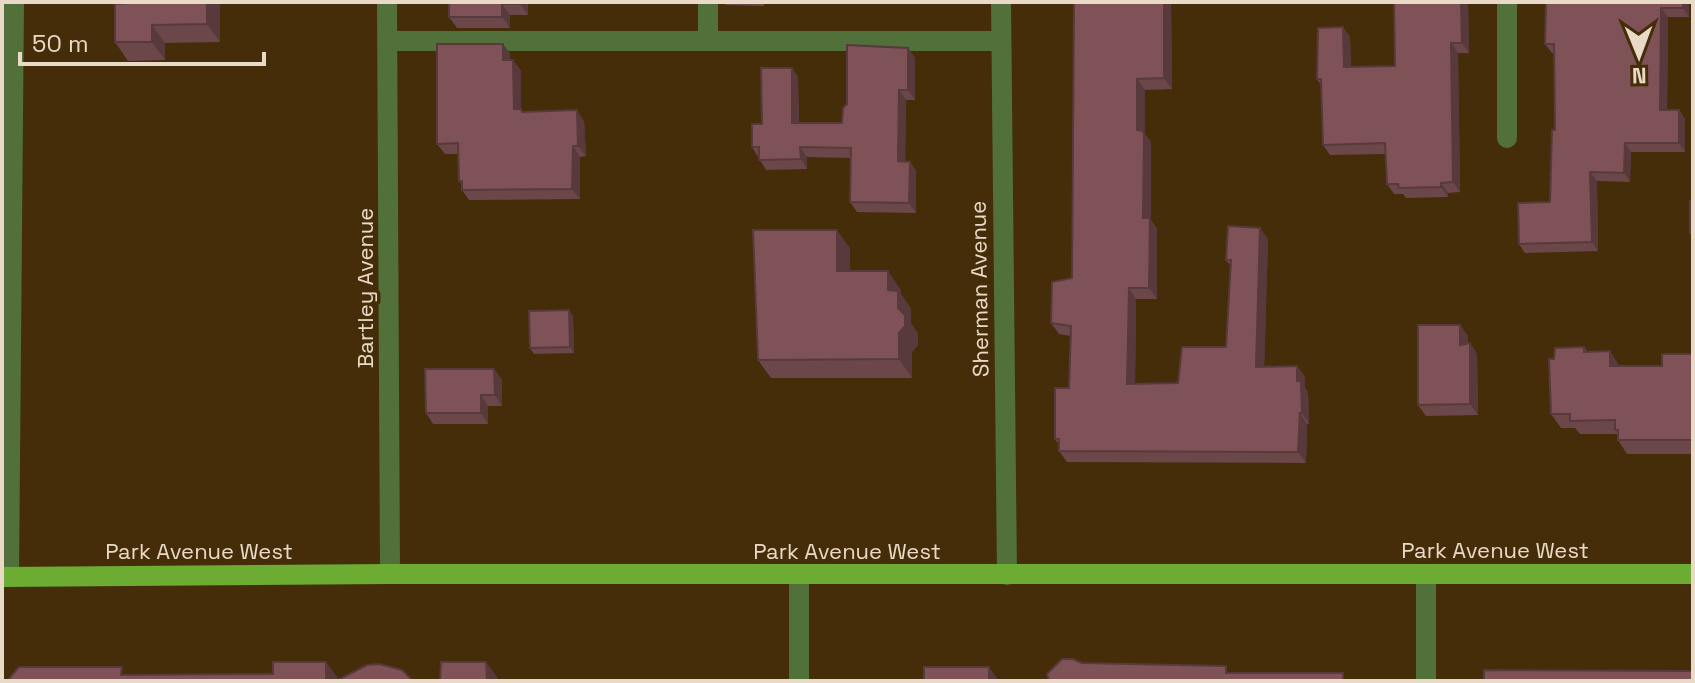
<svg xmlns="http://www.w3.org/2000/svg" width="1695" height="683" font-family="'Space Grotesk',sans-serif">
<rect width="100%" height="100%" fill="#442d08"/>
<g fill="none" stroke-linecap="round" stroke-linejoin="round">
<path stroke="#51703a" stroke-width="20" d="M387,2L390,574
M1001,2L1007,575
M387,41H1001
M708,41V2
M1507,138V2
M1426,574V681
M9,577L14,2
M799,681V575"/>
<path stroke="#6cac33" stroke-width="20" d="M2,577L390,574H1693"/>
</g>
<path fill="#6c474a" d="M220,2V42L165,43V60L128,61L115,42V4Z
M449,2H528V15H510V28H457L449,17Z
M723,2H764V6L726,5Z
M1074,2H1171L1172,89L1145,90V134L1151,142V220L1157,229V299H1136L1135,384L1178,383L1226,347L1231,266L1226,260L1268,239L1264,367L1297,366L1305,377V388L1308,392L1309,424H1307L1306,463L1067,462L1059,451V445L1055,439L1069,388L1071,336L1059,334L1051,323L1072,278Z
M1394,2H1468L1469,53H1458L1460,192L1448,193V197L1406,198L1403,194H1394L1387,184L1385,154L1330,155L1323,145L1321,85L1317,79L1343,27L1350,37L1351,67L1395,66Z
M1546,2H1689V17H1668L1667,110H1679L1685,119V152H1631L1630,182L1597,181L1598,251L1525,253L1519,244L1550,202L1555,130L1554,53H1552L1545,44Z
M503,44L510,54V60H513L521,71V109L524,112L584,121L586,156L580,157V199L469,200L462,190V185L459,181L458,154H445L437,144Z
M908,48L915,58V100H906L905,162H910L916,171V213L857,212L850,202L851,158L807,157V169L766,170L752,147L762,124L792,68L798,77L799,123H842Z
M850,248V271L901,290V294L911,309V323L918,334V345L912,352V378H771L758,360Z
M573,316L574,353L534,354L530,348Z
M1460,325L1468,336V343H1470L1477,354L1478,415L1426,416L1418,405Z
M1584,347L1587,351L1619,365V366H1662L1693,354V454H1627L1618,440V434H1580L1575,428H1561L1551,414L1554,359Z
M494,369L502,380V406H488V424H433L426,413Z"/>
<path fill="#58393c" d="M207,2H220V42L207,24Z
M520,2H528V15L520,4Z
M1164,2H1171L1172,89L1164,78Z
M1461,2H1468L1469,53L1462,43Z
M1683,2H1689V17L1683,8Z
M502,4L510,15V28L502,17Z
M1661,8L1668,17L1667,119L1660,110Z
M152,25L165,43V60L152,42Z
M1343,27L1350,37L1351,77L1344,67Z
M1451,43L1458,53L1460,192L1453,182Z
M503,44L510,54L511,71L503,60Z
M908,48L915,58V100L908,90Z
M513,60L521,71V120L514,109Z
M792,68L798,77L799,133L792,123Z
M1137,79L1145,90V134L1151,142V220L1157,229V299L1149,288L1137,130Z
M899,90L906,100L905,171L898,161Z
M577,110L584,121L586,156L578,146Z
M1679,110L1685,119V152L1679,143Z
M1625,143L1631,152L1630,182L1624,173Z
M573,146L580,157V199L572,189Z
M800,147L807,157V169L801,159Z
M910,162L916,171V213L909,203Z
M1590,172L1597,181L1598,251L1592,242Z
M1441,183L1448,193V197L1441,187Z
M1260,228L1268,239L1264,378L1256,367Z
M837,230L850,248V290L837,271Z
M888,271L901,290V294L911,309V323L918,334V345L912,352V378L899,359L898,308L888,290Z
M1129,288L1136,299L1135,395L1127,384Z
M569,310L573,316L574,353L570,347Z
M1460,325L1468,336V356L1460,345Z
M1470,343L1477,354L1478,415L1470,404Z
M1610,351L1619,365V380L1610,366Z
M1297,366L1305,377V388L1308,392L1309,424L1302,413L1297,381Z
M494,369L502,380V406L495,395Z
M481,395L488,406V424L481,413Z
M1300,413L1307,424L1306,463L1298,452Z
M326,662L337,677V681H326Z
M486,662L497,677V681H487Z
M989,667L999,681H989Z"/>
<path fill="#7e5256" stroke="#58393c" stroke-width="2" d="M127,2H207V24L152,25V42H115V4L127,3Z
M449,2H520V4H502V17H449Z
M1074,2H1164V78L1137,79V130L1143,131L1144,135L1143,218H1150L1149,288H1129L1127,384L1178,383L1182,347H1226L1231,260H1226L1228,226L1260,228L1256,367L1297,366V381H1301L1302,413H1300L1298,452L1059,451V439H1055V388H1069L1071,326L1051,323L1052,282L1072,278Z
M1394,2H1461L1462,43H1451L1453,182L1441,183V187L1399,188L1398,184H1387L1385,143L1323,145L1321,79H1317L1318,28L1343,27L1344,67L1395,66Z
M1546,2H1683V8H1661L1660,110H1679V143H1625L1624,173L1590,172L1592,242L1519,244L1518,203L1550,202L1552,130H1555L1554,44H1545Z
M437,44H503V60H513L514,109H521L522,112L577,110L578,146H573L572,189L462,190V181H459L458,143L437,144Z
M847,45L908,48V90H899L898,161L910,162L909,203L850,202L851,148L800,147L801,159L759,160V147H752V124H762L761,68H792V123H842L843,108L847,104Z
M1690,201H1693V233H1690Z
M753,230H837V271H888V290L898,291V308L905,315V326L899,333V359L758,360Z
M569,310L570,347L530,348L529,311Z
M1418,325H1460V345L1470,343V404L1418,405Z
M1584,347V352L1610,351V366H1662V354H1693V429H1692V440H1618V430H1615V420L1570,421V414H1551L1549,359H1554L1555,348Z
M425,369H494L495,395H481V413H426Z
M1062,659H1073L1082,663L1226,666V673H1343V681H1049L1047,674Z
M273,662H326V681H7L19,667H122L121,675L273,674Z
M441,662H486L487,681H440Z
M379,664L402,670L413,681H336L367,665Z
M924,667H989V681H924Z
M1484,670L1693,671V681H1467H1484Z"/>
<g text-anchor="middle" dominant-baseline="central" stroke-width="7" stroke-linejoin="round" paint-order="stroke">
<g font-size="22" fill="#e9dac7" stroke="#442d08">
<text transform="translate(365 288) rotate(-90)">Bartley Avenue</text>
<text transform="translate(979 289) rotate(-91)">Sherman Avenue</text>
<text x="1495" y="550">Park Avenue West</text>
<text x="199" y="551">Park Avenue West</text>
<text x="847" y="551">Park Avenue West</text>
</g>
</g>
<rect width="1695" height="683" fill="none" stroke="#e9dac7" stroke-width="8"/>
<g transform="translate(1639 56) rotate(179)" stroke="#442d08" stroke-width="6" paint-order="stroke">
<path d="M0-6L14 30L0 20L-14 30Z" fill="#e9dac7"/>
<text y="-12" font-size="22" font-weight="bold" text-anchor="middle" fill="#e9dac7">N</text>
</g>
<path d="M20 52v12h244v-12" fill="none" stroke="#e9dac7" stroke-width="4"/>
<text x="32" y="52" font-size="24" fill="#e9dac7" stroke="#442d08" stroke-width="6" paint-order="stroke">50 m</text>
</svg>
